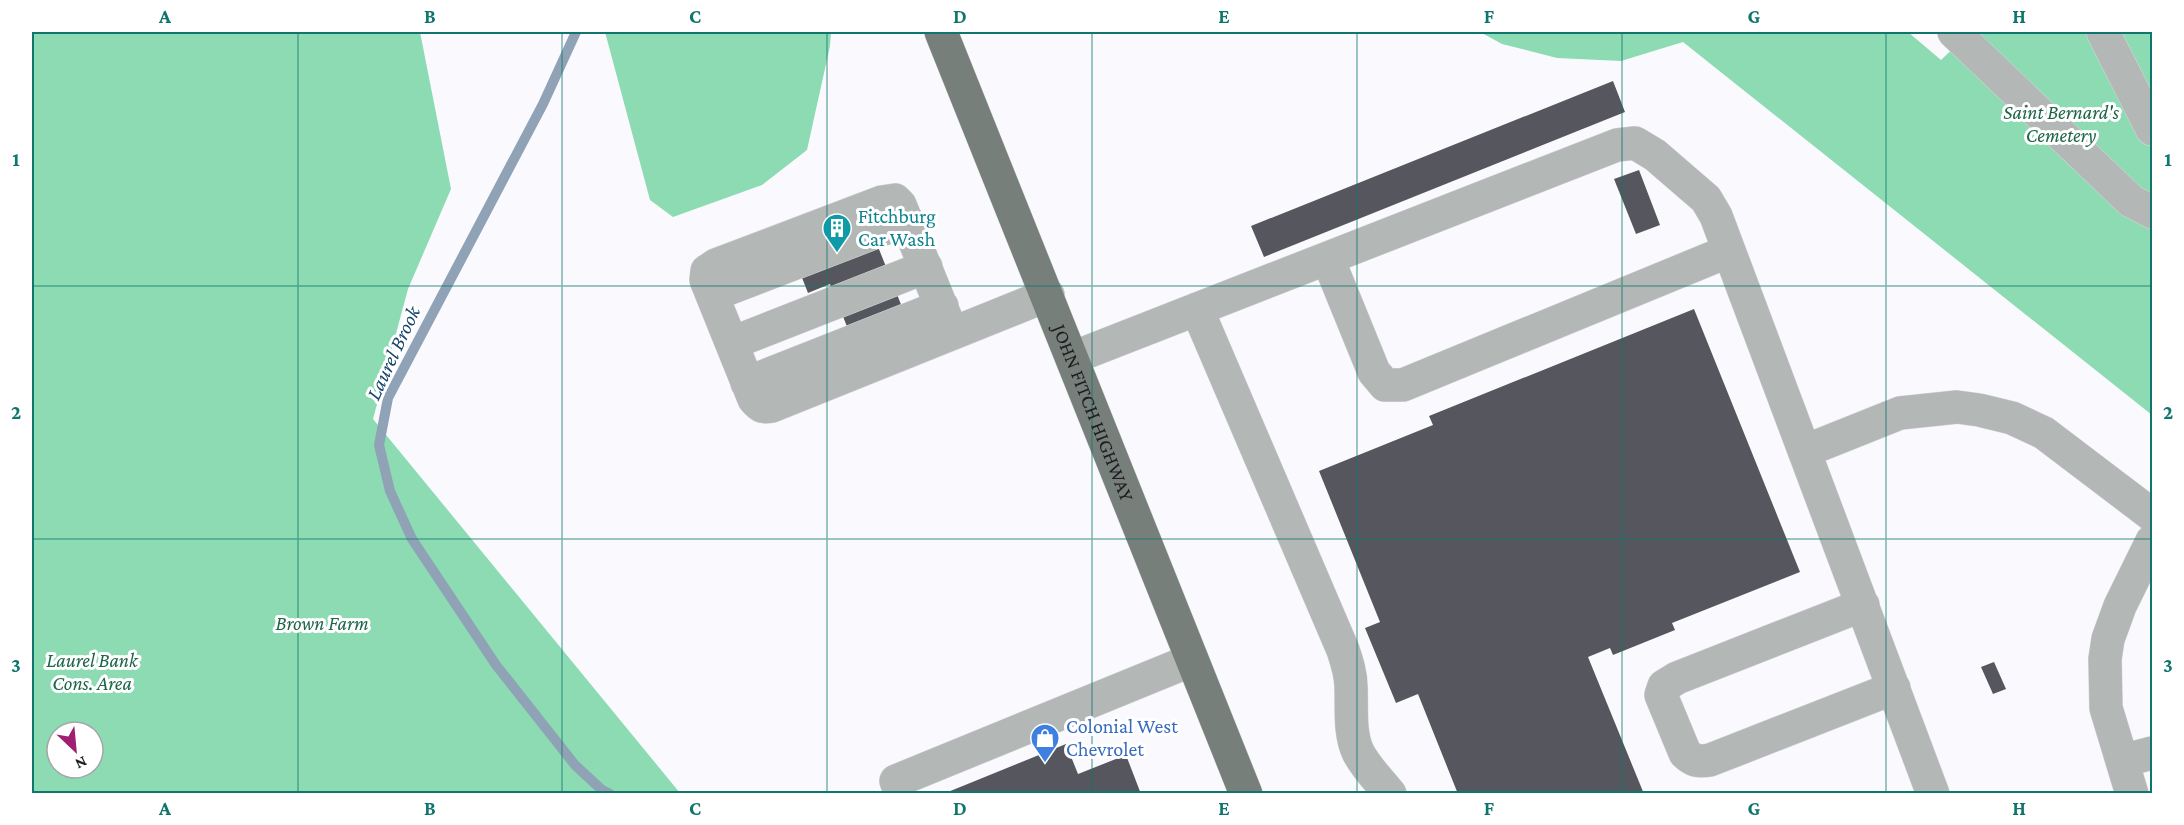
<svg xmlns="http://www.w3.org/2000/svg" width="2184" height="825" font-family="'Crimson Pro',serif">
<rect width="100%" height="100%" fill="#fafafe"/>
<path fill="#8ddbb3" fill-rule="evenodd" d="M32,32H420L451,189L408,289L373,419L680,793H32ZM57,732H93V768H57Z
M605,32H831L830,46L807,150L762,185L673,217L650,200Z
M1480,32H1908L1941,60L1962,40L1954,32H2152V415L1683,42L1621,61L1557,58L1502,44Z"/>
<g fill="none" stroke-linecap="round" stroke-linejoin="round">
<path stroke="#90a2b6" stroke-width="10" d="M576,32L543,104L388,398L379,445L390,491L412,539L496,665L575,765L602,790L610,794"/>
</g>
<path fill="#56565e" d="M1613,81L1625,112L1264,257L1251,226Z
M1639,170L1660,225L1636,234L1614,179Z
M857,194L912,332L858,354L830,284L808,293L781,224Z
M1694,309L1800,572L1672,623L1675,630L1613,655L1610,648L1588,657L1644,794H1458L1418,694L1396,703L1365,628L1380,622L1319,471L1433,425L1429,416Z
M1994,662L2006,689L1993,694L1981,667Z
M1066,744L1078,774L1126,755L1141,794H943Z"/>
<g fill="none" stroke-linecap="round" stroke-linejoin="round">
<g stroke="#d7d7db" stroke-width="34">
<path id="minor" d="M1954,32L2131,201L2152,212
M2103,32L2152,129
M1328,259L1374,372L1385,385H1403L1729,251
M712,295L907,220
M1197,309L1343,650C1347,662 1351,674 1351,687C1352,709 1349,732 1358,752C1366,768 1379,780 1390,794
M952,333L900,205L895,200L882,202L716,265L707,271L706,280L754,399C760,406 762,408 772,406L1048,295
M732,343L926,267
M1072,358L1617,145L1635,143L1655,155L1706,199L1716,216L1933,794
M747,383L942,306
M1805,451L1900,413L1957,407L1979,410L2012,418L2044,433L2152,515
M1863,605L1677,678L1664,686L1661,695L1685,753C1693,761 1699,762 1710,760L1894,688
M2122,761L2152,753
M901,794L896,781L1192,660
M2132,794L2106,708L2105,659L2108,639L2120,606L2152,541"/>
</g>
<g stroke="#d7d7db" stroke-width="34">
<g id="major">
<path id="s1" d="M941,32C1044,285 1143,540 1246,794"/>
</g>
</g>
<use href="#minor" stroke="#b3b7b5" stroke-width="33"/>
<use href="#major" stroke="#777f7b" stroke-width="33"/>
</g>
<path fill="none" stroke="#0f766e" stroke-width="1.5" stroke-opacity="0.55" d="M298,32V794M562,32V794M827,32V794M1092,32V794M1357,32V794M1622,32V794M1886,32V794M32,286H2152M32,539H2152"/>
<defs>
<g id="building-pin" transform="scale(1.5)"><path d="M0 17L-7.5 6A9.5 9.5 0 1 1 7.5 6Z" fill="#0f9aa8" stroke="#fff"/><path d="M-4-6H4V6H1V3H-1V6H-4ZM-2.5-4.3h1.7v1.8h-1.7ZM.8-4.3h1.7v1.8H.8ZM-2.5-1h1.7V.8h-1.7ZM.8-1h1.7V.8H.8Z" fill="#fff"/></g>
<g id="shop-pin" transform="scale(1.5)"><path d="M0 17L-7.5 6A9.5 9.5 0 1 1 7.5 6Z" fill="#3f7fe0" stroke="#fff"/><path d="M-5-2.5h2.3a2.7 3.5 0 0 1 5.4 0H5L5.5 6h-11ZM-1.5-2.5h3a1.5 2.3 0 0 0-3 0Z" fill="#fff"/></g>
</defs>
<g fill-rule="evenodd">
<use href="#building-pin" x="837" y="228"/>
<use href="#shop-pin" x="1045" y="738"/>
</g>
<g text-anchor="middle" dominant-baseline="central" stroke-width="6" stroke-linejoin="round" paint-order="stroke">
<g font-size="20" font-style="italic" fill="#1d6647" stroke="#fff">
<text x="2061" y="112">Saint Bernard's<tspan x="2061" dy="23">Cemetery</tspan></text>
<text x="322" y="623">Brown Farm</text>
<text x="92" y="660">Laurel Bank<tspan x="92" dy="23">Cons. Area</tspan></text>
</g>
<g font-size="20" fill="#0d838f" stroke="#fff" text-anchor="start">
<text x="858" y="216">Fitchburg<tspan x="858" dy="23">Car Wash</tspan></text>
</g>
<g font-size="20" fill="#1e1e22" stroke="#fff">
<text stroke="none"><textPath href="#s1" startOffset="410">JOHN FITCH HIGHWAY</textPath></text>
</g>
<g font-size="20" fill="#366cbe" stroke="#fff" text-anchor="start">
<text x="1066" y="726">Colonial West<tspan x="1066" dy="23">Chevrolet</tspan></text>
</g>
<g font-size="21" font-style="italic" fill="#18446f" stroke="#fff">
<text transform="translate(393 353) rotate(-65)">Laurel Brook</text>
</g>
</g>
<rect width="2184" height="825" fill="none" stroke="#ffffff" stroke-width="66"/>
<g transform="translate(75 750) rotate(154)"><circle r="28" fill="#ffffff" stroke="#a5a5a7" stroke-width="1.5"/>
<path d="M0-4.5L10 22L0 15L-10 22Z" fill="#a01f71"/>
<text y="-9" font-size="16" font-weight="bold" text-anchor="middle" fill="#1e1e22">N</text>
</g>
<rect x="33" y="33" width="2118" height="759" fill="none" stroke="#0f766e" stroke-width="2"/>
<g font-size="20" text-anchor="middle" font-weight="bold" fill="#0f766e">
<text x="165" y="23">A</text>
<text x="430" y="23">B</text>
<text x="695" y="23">C</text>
<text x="960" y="23">D</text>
<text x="1224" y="23">E</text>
<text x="1489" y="23">F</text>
<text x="1754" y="23">G</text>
<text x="2019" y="23">H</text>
<text x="16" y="166">1</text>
<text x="2168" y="166">1</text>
<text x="16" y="419">2</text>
<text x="2168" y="419">2</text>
<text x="16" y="672">3</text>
<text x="2168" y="672">3</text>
<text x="165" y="815">A</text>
<text x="430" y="815">B</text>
<text x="695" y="815">C</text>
<text x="960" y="815">D</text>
<text x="1224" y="815">E</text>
<text x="1489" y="815">F</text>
<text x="1754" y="815">G</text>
<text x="2019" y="815">H</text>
</g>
</svg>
